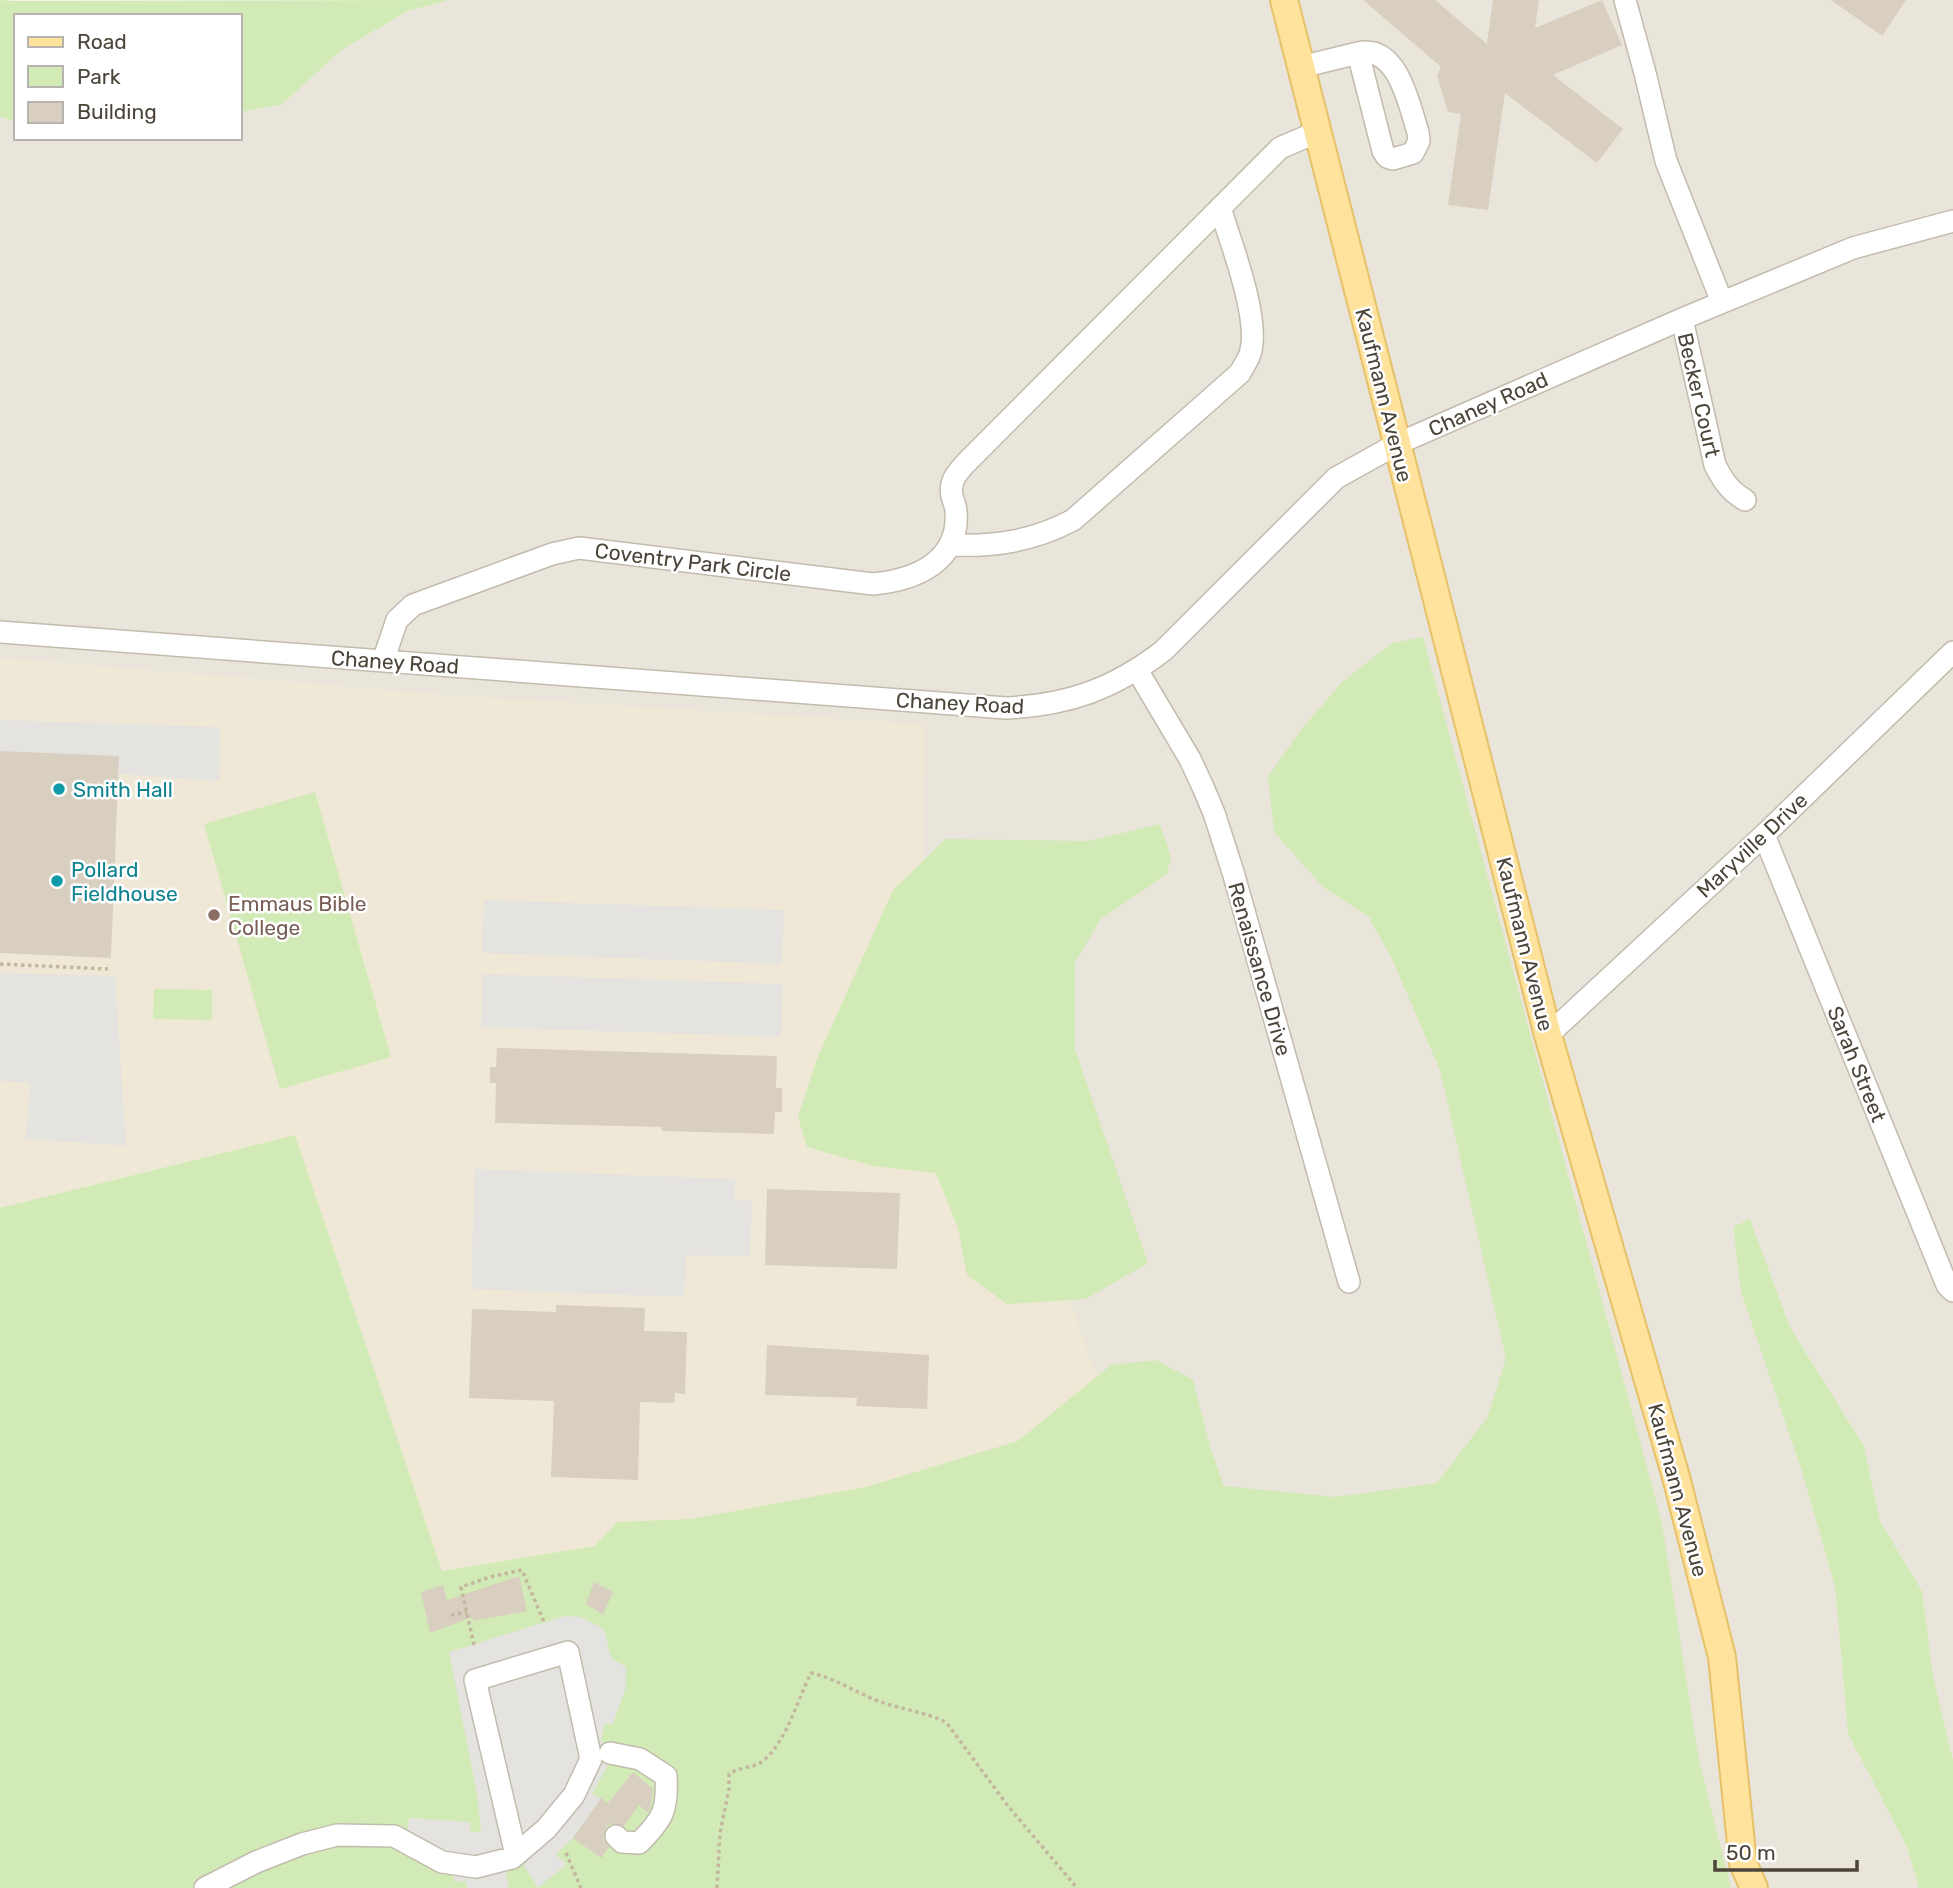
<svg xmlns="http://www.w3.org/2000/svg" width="1953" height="1888" font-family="Rubik,sans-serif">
<rect width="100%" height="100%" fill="#f6f3ec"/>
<path fill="#eae5da" d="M448,0H1953V1760L1933,1676L1922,1591L1880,1521L1864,1446L1790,1327L1750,1219L1733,1228L1741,1292L1802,1472L1835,1586L1848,1734L1907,1847L1919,1888H1698L1526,1391L1387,1553L1124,1459L441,1571L445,695L0,658V117L16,122V138H240V112L281,105L343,49L408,11Z"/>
<path fill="#efe8d6" d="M0,658L445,695L924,724L923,864L1124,1459L441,1571L295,1135L0,1208Z"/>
<path fill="#d2eab5" d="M0,0L16,1L448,0L408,11L343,49L281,105L240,112V16H16V122L0,117Z
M1423,637L1662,1523L1698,1755L1731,1888H0V1208L295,1135L442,1571L595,1546L617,1522L691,1519L866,1487L1018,1441L1111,1365L1156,1360L1193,1380L1211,1450L1224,1486L1335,1497L1437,1483L1487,1418L1506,1359L1440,1070L1393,961L1369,917L1323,887L1274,832L1268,777L1300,731L1342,682L1392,643Z
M315,792L391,1057L280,1089L204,824Z
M1160,824L1171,857L1167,874L1101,919L1075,962V1049L1148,1263L1086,1299L1007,1304L967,1275L958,1228L936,1173L873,1166L807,1147L798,1117L817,1059L893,890L946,839L1089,841Z
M154,989L212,990V1020L153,1019Z
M1750,1219L1790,1327L1864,1446L1880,1521L1922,1591L1933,1676L1953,1760V1888H1919L1907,1847L1848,1734L1835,1586L1802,1472L1741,1292L1733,1227Z"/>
<path fill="#e5e3e0" d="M0,720L220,727L219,781L118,774L0,751Z
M484,900L784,910L782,964L482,953Z
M0,973L115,976L126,1146L26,1139L30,1083L0,1081Z
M483,974L783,984L781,1037L481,1027Z
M475,1169L735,1179V1200L752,1201L750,1257L686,1255L684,1297L471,1289Z
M565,1616L580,1617L599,1626L605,1632L611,1658L626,1667V1687L618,1709L613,1724L605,1723L601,1740L610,1753L609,1763L592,1794L601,1798L573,1838L556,1855L567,1864L538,1888L523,1864L506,1872L509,1888H467L466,1881L455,1882L452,1873L406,1848L409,1818L470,1822L471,1833L481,1831L477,1794L449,1652Z"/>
<path fill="#d8cfc1" d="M1363,0H1435L1487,44L1493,0H1539L1535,28L1602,0L1622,45L1553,75L1623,129L1597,163L1505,93L1488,210L1448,205L1461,114L1448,112L1437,76L1441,67Z
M1831,0H1906L1882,36Z
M0,751L119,756L111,958L0,953Z
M497,1048L777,1056L776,1088H782V1112H775L774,1134L662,1131V1127L495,1123L496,1083H490V1067H496Z
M767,1189L900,1193L897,1269L765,1265Z
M556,1305L645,1308L644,1331L687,1332L685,1394L675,1393L674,1403L640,1402L638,1480L551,1477L554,1401L469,1398L472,1309L556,1312Z
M767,1345L929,1355L927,1409L856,1406L857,1398L765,1395Z
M519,1576L527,1611L473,1621V1617L430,1633L421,1592L443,1585L447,1600Z
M594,1582L613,1592L603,1615L586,1604Z
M633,1772L653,1789L650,1808L648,1813L639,1805L624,1826L613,1823L606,1827L603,1839L609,1847L601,1858L573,1838L601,1798L608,1803Z"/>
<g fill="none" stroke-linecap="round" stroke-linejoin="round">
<g stroke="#c2bbae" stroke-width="24">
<path id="minor" d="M1625,0L1645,73L1666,161L1722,302
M1301,67L1358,53C1398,44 1409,105 1418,132L1419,141L1413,153L1393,159L1387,157L1383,151L1358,53
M1682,319L1715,465C1723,481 1730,491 1745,500
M950,545C995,547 1033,541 1073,520L1240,373C1243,367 1248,360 1250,354C1261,320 1231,243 1220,208
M0,632L1006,708C1069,705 1113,689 1163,651L1336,478L1397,444L1682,319L1853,248L1953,221
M383,661L397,620L413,605L552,554L579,548L873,584C915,580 960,562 956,511C956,506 953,501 952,496C949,481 957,473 966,463L1280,148L1317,132
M1137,670L1190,759L1203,787L1214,813L1233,872L1349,1282
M1764,835L1947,1285L1953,1291
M1548,1035L1764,835L1953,652
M610,1753L640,1759L666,1776C668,1810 663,1819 639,1843L622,1842L616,1836
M205,1888L256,1862L302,1844L337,1835L394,1836L442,1862L476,1867L512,1858L546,1829L574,1795L591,1759L568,1652L475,1680L516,1855"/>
</g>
<g stroke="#e6c16a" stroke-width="30">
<path id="major" d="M1284,0L1548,1035L1676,1477L1722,1657L1743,1863L1754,1888"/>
</g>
<path stroke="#c4b79f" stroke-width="3.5" stroke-dasharray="3.5 3.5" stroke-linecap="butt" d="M0,964L108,969
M451,1615L467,1612
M474,1645L461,1587L490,1577L522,1570L544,1622
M566,1853L581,1888
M717,1888L720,1833L729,1789V1774C740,1766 754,1769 764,1760C786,1742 798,1699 811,1673C835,1678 855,1692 878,1701C900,1709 925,1712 946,1722L1008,1806L1077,1888"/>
<use href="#minor" stroke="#fff" stroke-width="21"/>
<use href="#major" stroke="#ffe39c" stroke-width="26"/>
</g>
<g fill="#0f9aa8" stroke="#fff" stroke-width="2.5">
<circle cx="59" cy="789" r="7"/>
<circle cx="57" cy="881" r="7"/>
</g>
<circle fill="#8d6e63" stroke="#fff" stroke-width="2.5" cx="214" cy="915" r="7"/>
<g text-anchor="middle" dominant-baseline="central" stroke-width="5" stroke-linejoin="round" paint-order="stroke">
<g font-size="21" fill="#4b4439" stroke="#fff">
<text transform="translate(1384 395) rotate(76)">Kaufmann Avenue</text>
<text transform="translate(1699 395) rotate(77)">Becker Court</text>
<text transform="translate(1488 404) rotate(-24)">Chaney Road</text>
<text transform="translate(693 562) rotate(7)">Coventry Park Circle</text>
<text transform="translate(395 662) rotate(4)">Chaney Road</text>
<text transform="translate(960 703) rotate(3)">Chaney Road</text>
<text transform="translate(1752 845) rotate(-43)">Maryville Drive</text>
<text transform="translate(1525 944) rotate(76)">Kaufmann Avenue</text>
<text transform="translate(1260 969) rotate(74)">Renaissance Drive</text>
<text transform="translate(1857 1064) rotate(68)">Sarah Street</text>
<text transform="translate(1678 1490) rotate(75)">Kaufmann Avenue</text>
</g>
<g font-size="21" fill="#0d838f" stroke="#fff" text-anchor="start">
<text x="73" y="789">Smith Hall</text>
<text x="71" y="869">Pollard<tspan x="71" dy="24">Fieldhouse</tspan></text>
</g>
<g font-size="21" fill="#785e54" stroke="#fff" text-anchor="start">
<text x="228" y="903">Emmaus Bible<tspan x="228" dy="24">College</tspan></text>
</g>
</g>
<rect x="14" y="14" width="228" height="126" fill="#ffffff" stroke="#b7b4b0" stroke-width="2"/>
<rect x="28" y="37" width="35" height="10" fill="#ffe39c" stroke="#b7b4b0" stroke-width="2"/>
<text x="77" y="49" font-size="21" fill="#4b4439">Road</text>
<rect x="28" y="66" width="35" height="21" fill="#d2eab5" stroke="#b7b4b0" stroke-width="2"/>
<text x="77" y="84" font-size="21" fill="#4b4439">Park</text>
<rect x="28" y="102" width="35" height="21" fill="#d8cfc1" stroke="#b7b4b0" stroke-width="2"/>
<text x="77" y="119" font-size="21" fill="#4b4439">Building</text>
<path d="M1715 1860v10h142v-10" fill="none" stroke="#4b4439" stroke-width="3.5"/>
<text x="1726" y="1860" font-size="21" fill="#4b4439" stroke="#ffffff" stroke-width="5" paint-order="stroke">50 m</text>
</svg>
